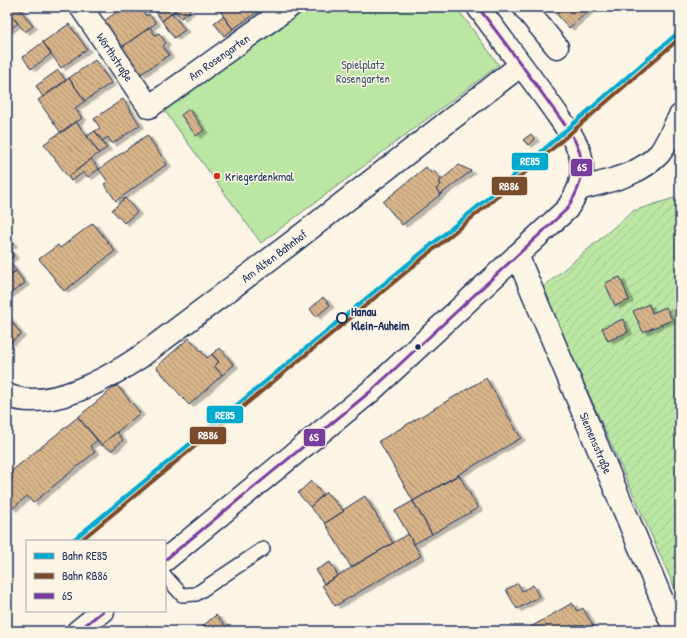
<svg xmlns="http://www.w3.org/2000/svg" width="687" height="638" font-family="'Patrick Hand',sans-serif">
<defs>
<pattern id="garden-furrows" width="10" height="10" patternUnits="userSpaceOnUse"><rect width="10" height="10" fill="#bbe6a3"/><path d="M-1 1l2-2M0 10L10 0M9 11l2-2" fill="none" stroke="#a0c68f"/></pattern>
<pattern id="building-back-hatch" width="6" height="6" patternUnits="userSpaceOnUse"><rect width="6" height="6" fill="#d8b489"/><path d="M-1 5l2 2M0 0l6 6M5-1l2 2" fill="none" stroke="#ae9373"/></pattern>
<filter id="shadow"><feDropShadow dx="4.5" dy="2.5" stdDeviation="0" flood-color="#0004"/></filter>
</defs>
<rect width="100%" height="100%" fill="#fcf5e5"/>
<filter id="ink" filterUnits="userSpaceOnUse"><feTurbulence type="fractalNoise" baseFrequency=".025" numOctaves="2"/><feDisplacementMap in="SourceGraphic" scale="8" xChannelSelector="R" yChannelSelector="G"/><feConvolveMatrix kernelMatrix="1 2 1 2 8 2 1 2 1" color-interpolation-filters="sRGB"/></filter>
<g filter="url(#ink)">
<path fill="#bbe6a3" stroke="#6b8a80" d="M310,7H456L499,65L261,243L164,110Z"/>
<path fill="url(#garden-furrows)" stroke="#6b8a80" d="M680,196V600L542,288L633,211Z"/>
<path fill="url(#building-back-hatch)" stroke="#1b2f5e" filter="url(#shadow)" d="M7,7H18L33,26L25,32L7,10Z
M124,7H136L138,9L140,7L146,16L149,14L156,23L122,47L104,21Z
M152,7H173L175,11L162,21Z
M173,7H187L190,11L181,18Z
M217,7H256L259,11L233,29Z
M555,7H593L569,28L552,9Z
M7,10L18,23L7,32Z
M172,13L185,30L174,38L162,21Z
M223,16L233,29L224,36L214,23Z
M69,24L87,49L61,68L43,42Z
M150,27L155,35L159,33L166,43L163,46L169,55L141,74L122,47Z
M43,42L51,54L31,69L23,57Z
M95,60L111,83L85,101L69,78Z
M58,70L66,81L43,97L36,86Z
M69,78L85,101L75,108L82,118L61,133L38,100Z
M123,99L140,125L112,144L108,137L102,141L95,131L100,128L94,119Z
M189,109L204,130L196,136L181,115Z
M76,121L99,153L68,177L44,144Z
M95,131L107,148L99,153L87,136Z
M531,134L535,139L528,145L523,140Z
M147,135L167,164L116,201L104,184L108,182L99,169Z
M91,159L99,169L88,177L84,172L71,181L68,177Z
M459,165L471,171L441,194L436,189L441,185L439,182Z
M426,167L431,173L434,171L441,180L439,182L441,185L436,189L441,194L402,225L383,202Z
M125,198L137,212L124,223L112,210Z
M93,223L115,251L64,291L39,259L58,245L60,248Z
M7,236L13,244L8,248L14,256L7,261Z
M8,260L16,271L7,277V261Z
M16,271L25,283L7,296V277Z
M620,277L629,300L615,306L605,283Z
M323,297L330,305L316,317L310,309Z
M649,304L652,313L666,307L672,320L643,332L633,311Z
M7,315L21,334L7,345Z
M623,319L628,332L608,341L602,328Z
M189,338L207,358L212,354L219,362L214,366L222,375L189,405L156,367Z
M220,348L234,365L222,375L214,366L219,362L212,354Z
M486,378L521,438L413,501L379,441Z
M117,385L140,413L101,445L78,417Z
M78,417L98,440L90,446L95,452L33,503L27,496L12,509L7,503V483L13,478L9,473Z
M117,432L123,440L112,450L101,445Z
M459,475L478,508L432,534L413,501Z
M311,481L323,495L310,507L298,493Z
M326,492L344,511L325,523L310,507Z
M365,496L393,543L351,567L325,523L344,511L343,510Z
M413,501L432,534L414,544L395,511Z
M408,534L421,556L335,606L322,585Z
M330,562L338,576L324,584L316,570Z
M518,583L522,591L533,585L539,597L517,609L506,590Z
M572,603L577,611L583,608L596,631H524Z
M216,615L230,631H209L204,625Z
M204,625L209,631H196Z"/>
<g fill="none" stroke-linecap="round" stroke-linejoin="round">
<g stroke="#1b2f5e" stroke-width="16">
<path id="service" d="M165,576L182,595L196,594L263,549"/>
</g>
<g stroke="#1b2f5e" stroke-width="25">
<path id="minor" d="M81,7L149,107L289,7
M524,7L557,47
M579,189C608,181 638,176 659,154C666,146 674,126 680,116
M517,255L675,631
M7,395C47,413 107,379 140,357L290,244L521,65
M165,560L371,391L567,209C579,191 584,180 581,158C578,142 563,123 554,110C529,75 503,41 478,7
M78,631L103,611"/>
</g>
<use href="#service" stroke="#fcf5e5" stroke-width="13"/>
<use href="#minor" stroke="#fcf5e5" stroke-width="22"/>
<g stroke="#fcf5e5" stroke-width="6">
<path id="bus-1" d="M165,560L371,391L567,209C577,193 585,177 581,158C577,137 560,119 549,103C526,70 502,39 478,7
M78,631L103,611"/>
</g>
<use href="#bus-1" stroke="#783c9f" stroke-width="3"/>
<g stroke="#fcf5e5" stroke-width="7">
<path id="rail-1" d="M72,541L488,198L680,31"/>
</g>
<g stroke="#fcf5e5" stroke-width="7">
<path id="rail-2" d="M80,541L491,202L680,38"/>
</g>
<use href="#rail-1" stroke="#00a9ce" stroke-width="4"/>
<use href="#rail-2" stroke="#7a4b2a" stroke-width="4"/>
</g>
</g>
<circle fill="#c8321e" stroke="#fcf5e5" stroke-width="1.5" cx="217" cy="176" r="4"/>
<circle fill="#fcf5e5" stroke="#1b2f5e" stroke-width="2" cx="342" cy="318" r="5"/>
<circle fill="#1b2f5e" stroke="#fcf5e5" stroke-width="1.5" cx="418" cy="347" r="3.5"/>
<g text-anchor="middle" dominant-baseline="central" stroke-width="3" stroke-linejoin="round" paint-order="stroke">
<g font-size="12" fill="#1b2f5e" stroke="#fcf5e5">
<text transform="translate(115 57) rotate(56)">Wörthstraße</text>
<text transform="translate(219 57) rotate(-35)">Am Rosengarten</text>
<text transform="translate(274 256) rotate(-37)">Am Alten Bahnhof</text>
<text transform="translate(596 443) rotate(67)">Siemensstraße</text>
</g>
<g font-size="12" fill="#3b546c" stroke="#fcf5e5">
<text x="363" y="64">Spielplatz<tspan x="363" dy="14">Rosengarten</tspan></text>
</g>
<g font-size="12" fill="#1b2f5e" stroke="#fcf5e5" text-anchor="start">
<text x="225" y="176">Kriegerdenkmal</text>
</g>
<g font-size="12" font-weight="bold" fill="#1b2f5e" stroke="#fcf5e5" text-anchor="start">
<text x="351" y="311">Hanau<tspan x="351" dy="14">Klein-Auheim</tspan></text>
</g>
</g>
<g stroke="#fcf5e5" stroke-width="1.5">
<rect x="511" y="152" width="38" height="19" rx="4" fill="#00a9ce"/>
<rect x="570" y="158" width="23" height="19" rx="4" fill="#783c9f"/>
<rect x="491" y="176" width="37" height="20" rx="4" fill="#7a4b2a"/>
<rect x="206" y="405" width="38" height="19" rx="4" fill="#00a9ce"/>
<rect x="189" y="426" width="38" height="19" rx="4" fill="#7a4b2a"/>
<rect x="303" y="428" width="23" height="19" rx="4" fill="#783c9f"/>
</g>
<g font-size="11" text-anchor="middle" font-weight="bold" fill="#fff">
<text x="530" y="165">RE85</text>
<text x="582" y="171">6S</text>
<text x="509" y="190">RB86</text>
<text x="225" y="419">RE85</text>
<text x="208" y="439">RB86</text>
<text x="314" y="441">6S</text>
</g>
<rect width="687" height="638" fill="none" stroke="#fcf5e5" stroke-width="24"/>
<rect x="12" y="12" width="663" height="614" fill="none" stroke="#1b2f5e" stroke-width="1.5" filter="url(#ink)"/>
<rect x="26" y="540" width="140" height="72" fill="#fcf5e5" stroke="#a2a6af"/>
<rect x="34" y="553" width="20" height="6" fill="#00a9ce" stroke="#a2a6af"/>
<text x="62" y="560" font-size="12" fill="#1b2f5e">Bahn RE85</text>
<rect x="34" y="573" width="20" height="6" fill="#7a4b2a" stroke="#a2a6af"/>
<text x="62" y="580" font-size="12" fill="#1b2f5e">Bahn RB86</text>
<rect x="34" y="593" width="20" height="6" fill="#783c9f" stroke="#a2a6af"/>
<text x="62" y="600" font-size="12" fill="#1b2f5e">6S</text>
</svg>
